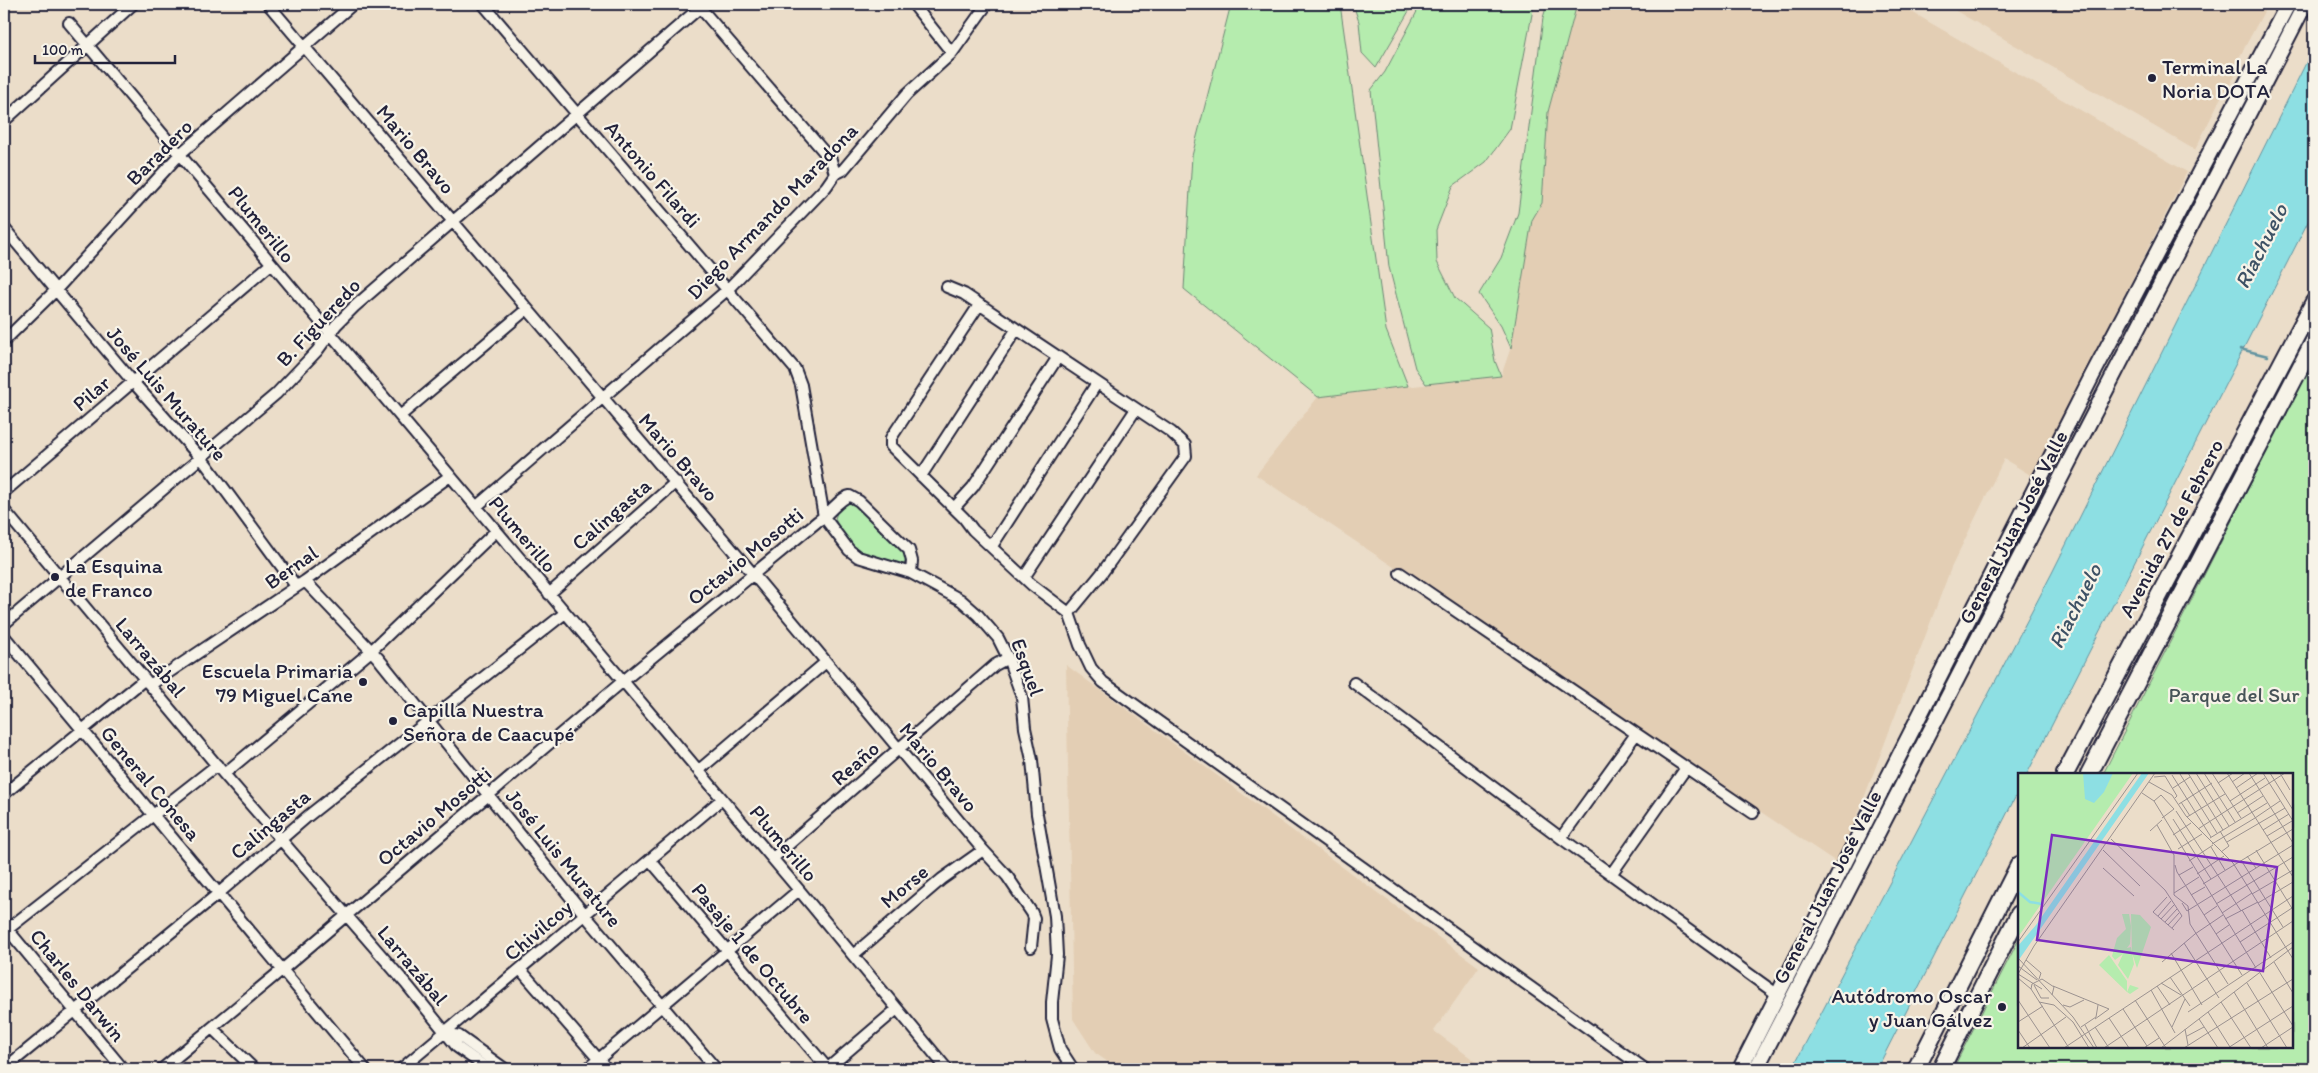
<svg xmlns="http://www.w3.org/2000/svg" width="2318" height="1073" font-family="Itim,sans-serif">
<rect width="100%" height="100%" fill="#ebddc9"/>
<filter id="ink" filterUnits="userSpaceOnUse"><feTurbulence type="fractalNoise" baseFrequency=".02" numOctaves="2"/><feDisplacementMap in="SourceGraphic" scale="10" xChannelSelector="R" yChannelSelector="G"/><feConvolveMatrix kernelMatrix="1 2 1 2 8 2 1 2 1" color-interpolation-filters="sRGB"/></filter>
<g filter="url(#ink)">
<path fill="#e3ceb4" d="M1577,4H1898L2187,172L2032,476L2004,459L1951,568L1839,864L1256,475L1318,397L1501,376L1511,347L1532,220L1542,203L1548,112Z
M1944,4H2268L2232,71L2236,73L2228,88L2226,87L2195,150Z
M1066,665L1479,967L1434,1031L1486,1069H1118L1095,1053L1073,1019Z"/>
<path fill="#b5ecae" stroke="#6c8774" d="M1231,4H1340L1386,330L1408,386L1318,397L1184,289L1192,156Z
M1353,4H1413L1376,68L1362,53L1359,22Z
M1421,4H1534L1510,129L1486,162L1453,186L1436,230L1437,262L1455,298L1489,328L1495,361L1501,376L1426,384L1415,368L1389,267L1371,90L1385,72Z
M1547,4H1577L1548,112L1542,203L1532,220L1511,348L1501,326L1479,294L1501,258L1518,213L1543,18Z
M2314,359V1069H1953L2019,939V1047H2292V774H2103Z
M848,500L853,502L902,547L906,556L904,566L860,554L846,542L835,519L837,512Z"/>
<path fill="#8ddfe3" stroke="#6293a0" d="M2314,47V210L2027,774H2019V790L1877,1069H1792L2052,573Z"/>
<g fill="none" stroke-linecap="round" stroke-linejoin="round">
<path stroke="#6293a0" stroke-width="2.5" d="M2240,349L2268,356"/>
<g stroke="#22223b" stroke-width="14">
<path id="minor" d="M268,4L753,574L983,850L1007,876L1032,913L1034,918L1031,947
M483,4L795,369L801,385L824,517L849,550L858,557L911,573L961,600L978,615L998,638L1008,658L1022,697L1025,728L1032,760L1037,814L1055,916L1057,955L1052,1002V1019L1060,1049L1073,1069
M697,4L831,160L835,174
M913,4L952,53
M69,23L799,890L947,1069
M4,121L133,4
M4,228L133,382L206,464L296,586
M947,287L964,294L1171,432L1185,445L1186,456L1102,573L1069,613
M979,305L891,438V446L964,518L973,530L1032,585L1069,613L1080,645L1091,668L1103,682L1645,1069
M4,341L55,291L180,154L353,4
M400,416L527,309
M921,476L1016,330
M4,492L271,264
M476,507L727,290L826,187L835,174L843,170L907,94L952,53L987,4
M954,508L973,487L1058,357
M4,510L224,774L407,985L450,1038L457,1047L488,1069
M992,546L1097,383
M1400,573L1753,813
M1025,576L1136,409
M305,581L378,658L585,915L716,1069
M549,594L676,482
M4,624L276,394L317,351L336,325L354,307L704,4
M4,636L365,1069
M1354,683L1561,838L1778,995
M150,685L305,581L450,476
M699,770L826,662
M224,774L370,652L496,531
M4,794L145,679
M1561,838L1636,734
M773,858L995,665L1008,658
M650,860L828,1069
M1612,873L1686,768
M4,925L123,1069
M4,932L217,765
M853,955L942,879L983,850
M520,969L607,1069
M212,1028L254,1069
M445,1033L459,1036L505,1069
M4,1069L219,893L308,816L565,613
M162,1069L283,969L622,682L818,521C830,514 839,498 850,496L859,501L909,550L912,561L911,573
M401,1069L722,799
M587,1069L799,890
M827,1069L897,1009"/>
</g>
<g stroke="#22223b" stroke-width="18">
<path id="secondary" d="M1740,1069L2092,376L2288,4
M1756,1069L2305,4"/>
</g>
<g stroke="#22223b" stroke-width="20">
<path id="primary" d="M2065,774L2314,302
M2089,774L2314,341
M1916,1069L2019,865
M1941,1069L2019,914"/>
</g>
<use href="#minor" stroke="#f7f3e8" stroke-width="10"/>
<use href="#secondary" stroke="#f7f3e8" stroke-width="14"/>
<use href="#primary" stroke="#f7f3e8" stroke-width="16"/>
</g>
</g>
<g fill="#22223b" stroke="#f7f3e8" stroke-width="2">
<circle cx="2152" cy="78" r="5"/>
<circle cx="55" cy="577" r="5"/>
<circle cx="363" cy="682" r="5"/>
<circle cx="393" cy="721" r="5"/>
<circle cx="2002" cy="1007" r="5"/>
</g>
<g text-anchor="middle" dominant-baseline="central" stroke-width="4.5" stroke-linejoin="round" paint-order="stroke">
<g font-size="21" fill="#22223b" stroke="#f7f3e8" text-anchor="start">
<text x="2162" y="66">Terminal La<tspan x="2162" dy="24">Noria DOTA</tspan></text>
<text x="65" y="565">La Esquina<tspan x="65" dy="24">de Franco</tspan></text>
<text x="353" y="670" text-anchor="end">Escuela Primaria<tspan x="353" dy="24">79 Miguel Cane</tspan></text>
<text x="403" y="709">Capilla Nuestra<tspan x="403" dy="24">Señora de Caacupé</tspan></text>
<text x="1992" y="995" text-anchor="end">Autódromo Oscar<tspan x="1992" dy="24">y Juan Gálvez</tspan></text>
</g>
<g font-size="21" fill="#22223b" stroke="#f7f3e8">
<text transform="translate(416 149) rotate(50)">Mario Bravo</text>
<text transform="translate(159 152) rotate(-45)">Baradero</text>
<text transform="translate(653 174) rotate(49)">Antonio Filardi</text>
<text transform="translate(772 211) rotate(-46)">Diego Armando Maradona</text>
<text transform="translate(262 224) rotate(51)">Plumerillo</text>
<text transform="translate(318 322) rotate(-47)">B. Figueredo</text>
<text transform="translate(91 393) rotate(-41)">Pilar</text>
<text transform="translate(167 393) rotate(49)">José Luis Murature</text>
<text transform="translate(679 457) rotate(49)">Mario Bravo</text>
<text transform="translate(611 514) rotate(-41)">Calingasta</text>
<text transform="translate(2013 527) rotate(-63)">General Juan José Valle</text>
<text transform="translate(2171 528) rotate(-62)">Avenida 27 de Febrero</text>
<text transform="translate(523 534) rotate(50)">Plumerillo</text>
<text transform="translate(745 556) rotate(-39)">Octavio Mosotti</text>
<text transform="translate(291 567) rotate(-35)">Bernal</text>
<text transform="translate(151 657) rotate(50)">Larrazábal</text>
<text transform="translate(1028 667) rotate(70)">Esquel</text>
<text transform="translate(855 763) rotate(-41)">Reaño</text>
<text transform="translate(939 767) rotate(50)">Mario Bravo</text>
<text transform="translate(151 783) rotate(50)">General Conesa</text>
<text transform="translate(434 816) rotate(-40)">Octavio Mosotti</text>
<text transform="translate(270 824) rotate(-40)">Calingasta</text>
<text transform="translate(784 843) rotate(50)">Plumerillo</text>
<text transform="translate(564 858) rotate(51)">José Luis Murature</text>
<text transform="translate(904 886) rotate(-40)">Morse</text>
<text transform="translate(1827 887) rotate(-63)">General Juan José Valle</text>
<text transform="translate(538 930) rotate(-40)">Chivilcoy</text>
<text transform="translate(753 953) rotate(50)">Pasaje 1 de Octubre</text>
<text transform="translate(413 965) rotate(50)">Larrazábal</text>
<text transform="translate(78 985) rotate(51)">Charles Darwin</text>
</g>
<g font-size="21" fill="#475458" stroke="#f7f3e8">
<text x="2234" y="694">Parque del Sur</text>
</g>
<g font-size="22" font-style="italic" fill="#3d5165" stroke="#f7f3e8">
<text transform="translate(2261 246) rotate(-63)">Riachuelo</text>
<text transform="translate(2075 606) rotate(-63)">Riachuelo</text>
</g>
</g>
<g transform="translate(2018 773)">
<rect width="275" height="275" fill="#ebddc9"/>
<path d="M0,0H115L0,164ZM104,141H111L113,153L112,171L109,175L113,174L116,191L110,206L100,192L105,181L97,187L94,183L99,165L108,156ZM113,141L122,142L133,154L119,195L114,180ZM91,182L109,208V219L112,212L121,215L112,221L109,219L81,192Z" fill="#b5ecae"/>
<path d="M65,0H95L86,19L76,30L67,26ZM124,0H131L0,188V173L18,152Z" fill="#8ddfe3"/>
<path fill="none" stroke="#8ddfe3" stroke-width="2.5" d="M0,119L12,129L24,131"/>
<path fill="none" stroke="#9b9290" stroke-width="1" d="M170,0L205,57M178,0L211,53M186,0L217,49M194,0L223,45M209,0L275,104M231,0L275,70M245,0L275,48M252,0L275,37M262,0L272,17M162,1L199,60M154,2L193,64M136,4L147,3L159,23L157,25M131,9L154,22L168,43L215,90L275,186M214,9L227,0M200,10L215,0M155,15L172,4M218,15L240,0M124,20L136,28L238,195M136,28L143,22L156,36L144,45M212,28L247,5M163,29L172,43M161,31L194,10M158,38L223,138M219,40L245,23M169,44L207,21M237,45L262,28M155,46L193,106M139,52L156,82V122L170,133L172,151L210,211M180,56L267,0M245,57L271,41M132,58L144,47M202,58L211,73L203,79M155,62L173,50M249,63L274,48M192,65L249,30M93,66L147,117L164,143L154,155M209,69L267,35M194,71L237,45M193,74L207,97M160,76L184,61M85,77L122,113M238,77L275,137M229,83L238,95M223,87L265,154M171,88L195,72M157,92L159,99L224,202M85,95L116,123M179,101L206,83M161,102L175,94M185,111L275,56M156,120L181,104M234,121L275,97M173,122L187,114M149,124L135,139L156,157M164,130L169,138L275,72M240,130L275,109M198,131L275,84M224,137L253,185M204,140L234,120M186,142L199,133M140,143L153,128M143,146L156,132M207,146L240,129M147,149L159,136M150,152L161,140M198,161L211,152M0,169L120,0M222,169L274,135M166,170L201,225M153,180L184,232M0,185L55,244L76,275M8,187L23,200L21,206M144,189L177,161L205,142M256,189L275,220M0,193L19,207M242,200L275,253M0,201L16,173L137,0M0,201L24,216M152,204L172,233M0,205L13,216L51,275M143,210L163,222M229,210L269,275M16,212L23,225H31M35,213L91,236L77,246M139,213L152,232M13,216L14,211L24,206L36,214L34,222M133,217L157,260M216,219L250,275M0,227L32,275M117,227L148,275M21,229L36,232L55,249L71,275M203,229L233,275M45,232L52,234L66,227M105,236L129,273M170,239L275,169M190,239L212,274M91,245L111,275M181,246L200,275M0,249L25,233M67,252L79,275M63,254L78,244L80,232M77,254L91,275M154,254L167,226M167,256L170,272M0,257L12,275M169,263L186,254M4,275L48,244M46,275L275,123M86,275L275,148M126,275L141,265M143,275L275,174M166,275L275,206M210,275L275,233M243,275L275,254"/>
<path fill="#7b2cbf" fill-opacity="0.15" stroke="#7b2cbf" stroke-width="2.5" d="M34,62L259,94L245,198L19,167Z"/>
<rect width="275" height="275" fill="none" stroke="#22223b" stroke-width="2.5"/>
</g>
<rect width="2318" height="1073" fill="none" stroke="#f7f3e8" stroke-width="20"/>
<rect x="10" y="10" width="2298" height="1053" fill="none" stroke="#22223b" stroke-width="2" filter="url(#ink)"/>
<path d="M35 55v8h140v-8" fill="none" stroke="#22223b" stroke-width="2.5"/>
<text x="42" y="55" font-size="15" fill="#22223b" stroke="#f7f3e8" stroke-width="4" paint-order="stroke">100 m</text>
</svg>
